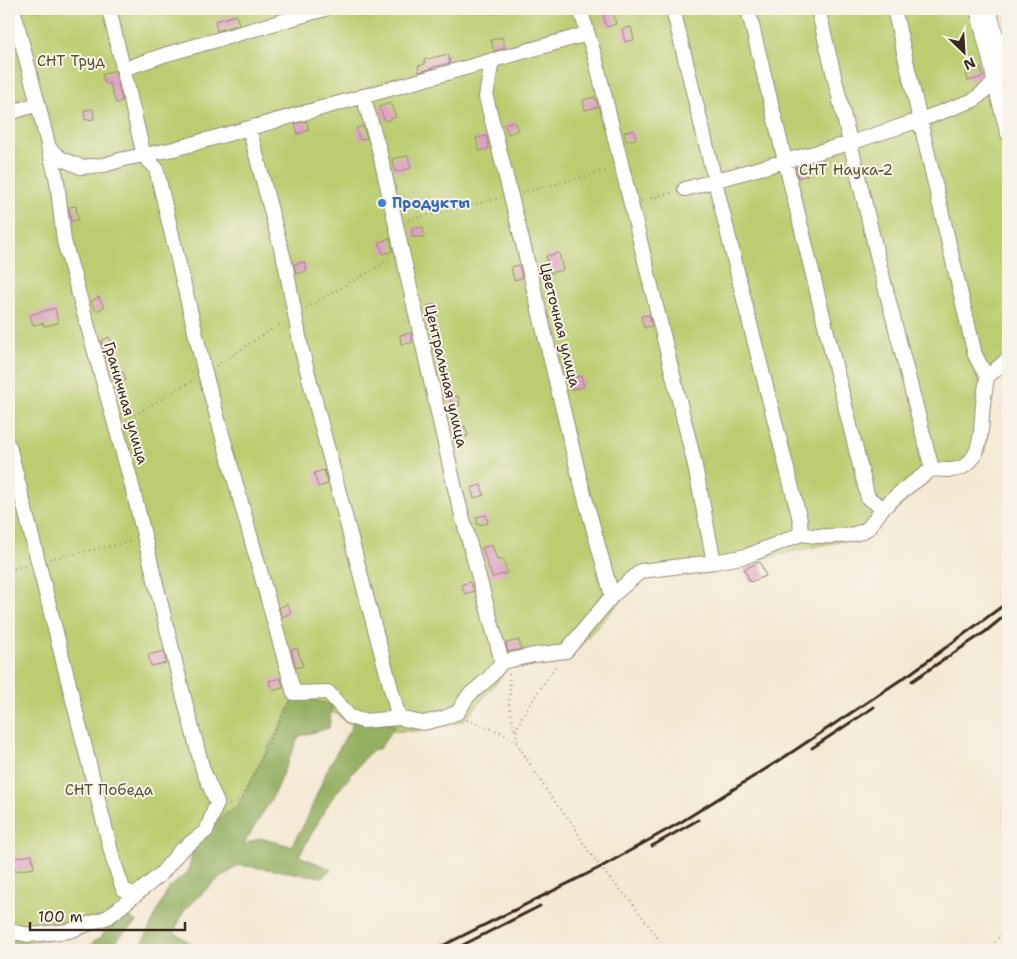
<svg xmlns="http://www.w3.org/2000/svg" width="1017" height="959" font-family="'Shantell Sans',sans-serif">
<rect width="100%" height="100%" fill="#f7f3e8"/>
<filter id="ink" filterUnits="userSpaceOnUse"><feTurbulence type="fractalNoise" baseFrequency=".02" numOctaves="2"/><feDisplacementMap in="SourceGraphic" scale="10" xChannelSelector="R" yChannelSelector="G"/><feConvolveMatrix kernelMatrix="1 2 1 2 8 2 1 2 1" color-interpolation-filters="sRGB"/></filter>
<filter id="wash" filterUnits="userSpaceOnUse"><feTurbulence type="fractalNoise" baseFrequency=".0096" numOctaves="4" result="noise"/><feDisplacementMap in="SourceGraphic" scale="20" xChannelSelector="R" yChannelSelector="G"/><feGaussianBlur stdDeviation="1.12" result="paint"/><feColorMatrix in="noise" values="0 0 0 0 0 0 0 0 0 0 0 0 0 0 0 0 0 1.4 0 .05"/><feComposite in="paint" operator="in"/></filter>
<g filter="url(#wash)">
<rect width="100%" height="100%" fill="#f4e8d3"/>
<path fill="#bbcd6f" stroke="#7b7c46" d="M9,9H996L1008,76V370L991,386L985,451L964,470L935,474L880,525L855,538L740,563L644,576L568,658L509,667L464,721L417,731H362L335,713L301,702L236,813L177,866L113,921L82,933L9,945Z"/>
<path fill="#94b062" stroke="#686d40" d="M296,696L332,705L329,728L299,736L272,798L243,845L260,838L291,846L306,821L327,770L355,720L396,725L380,748L369,753L330,801L299,856L331,869L323,877L239,865L213,883L184,911L174,932L193,945L191,950H183L173,947L172,950H139L168,889L188,872L194,846L222,816L237,807Z
M123,914L137,922L121,935L112,950H87L93,942L101,938L112,919Z
M9,935L38,949L37,950H9Z"/>
<g id="blocks">
<path fill="#de9fc1" d="M613,11L616,24L606,27L603,14Z
M236,15L239,24L217,31L215,21Z
M631,27L634,40L625,42L622,29Z
M502,37L505,48L494,51L491,40Z
M448,54L450,63L433,67V68L419,72L418,66L425,64L424,60Z
M981,68L983,77L968,81L966,72Z
M115,70L122,101L116,103L109,83L105,84L102,75Z
M595,97L598,107L585,110L583,100Z
M390,103L396,117L385,121L379,107Z
M93,109L94,119L85,120L84,110Z
M306,121L309,130L298,134L295,124Z
M514,121L518,130L508,134L504,124Z
M363,126L367,138L360,140L356,128Z
M634,130L636,139L626,141L624,132Z
M487,136L489,149L479,151L476,138Z
M408,156L411,168L395,172L392,159Z
M805,165L808,175L798,178L796,167Z
M76,206L78,220L71,221L69,207Z
M423,227L424,237H412V228Z
M390,238L393,251L383,254L379,242Z
M559,253L563,270L550,273L546,256Z
M304,262L307,271L296,274L294,264Z
M519,265L522,278L514,280L511,267Z
M99,297L104,307L96,311L91,301Z
M436,304L438,314L430,316L427,306Z
M55,308L58,323L44,326L43,323L33,325L30,315Z
M649,315L652,326L644,328L641,316Z
M411,333L412,343L401,344L400,335Z
M109,337L114,346L105,351L101,341Z
M123,372L126,380L118,384L114,376Z
M581,376L584,387L569,390L567,378Z
M458,396L460,405L452,407L450,397Z
M465,426L468,436L459,438L456,428Z
M324,470L328,484L318,487L314,473Z
M481,485L484,495L474,498L471,488Z
M486,515L488,523L478,525L476,517Z
M492,545L497,560L503,559L507,573L492,577L482,548Z
M760,562L766,576L750,582L744,569Z
M470,582L474,591L465,594L461,585Z
M287,604L291,613L282,617L279,608Z
M519,640L521,649L508,652L506,643Z
M297,648L303,666L296,668L291,650Z
M164,651L166,663L151,666L148,655Z
M281,678L283,688L272,691L269,681Z
M32,855L34,868L14,871L12,858Z"/>
</g>
</g>
<g filter="url(#ink)">
<use href="#blocks" fill-opacity="0" stroke="#988978" stroke-width="1"/>
<g fill="none" stroke-linecap="round" stroke-linejoin="round">
<g stroke="#988978" stroke-width="16">
<path id="minor" d="M109,9L144,156L156,168L205,373L294,693L328,692L350,717L363,721L399,718L365,592L301,347L286,267L249,128
M580,9L595,57L694,461L714,562
M748,9L829,341L868,498L883,508C878,514 874,521 869,527C857,539 816,537 801,534
M818,9L880,267L932,469L903,490L883,508
M894,9L975,355L987,377
M977,9L992,69L994,83L1008,134
M492,60L486,97L524,248L579,476L612,596
M124,69L164,55L325,9
M363,96L379,149L456,493L502,662
M9,113L38,104
M48,147L60,158L81,167L104,165L124,159L174,149L587,34
M685,189L850,143L920,120L974,100L994,83L999,69L997,38L989,9
M9,446L113,859L123,889L134,895
M932,469C943,470 957,472 966,465C983,453 981,423 983,404C984,395 986,386 987,377L1008,359
M399,718L423,723L444,718L458,712L468,696L489,678L502,662L534,655L566,651L612,596L641,571L714,562L747,556L801,534L800,520L748,316L673,9
M9,927L13,932L30,935L69,931L108,917L161,874L180,851L206,831L217,803L203,770L183,694L130,478L64,241L57,181L38,104L13,9"/>
</g>
<path stroke="#988978" stroke-width="2" stroke-dasharray="1 4" stroke-linecap="butt" d="M522,193L609,170
M641,201L673,192
M408,220L501,198
M306,308L391,259
M216,366L283,322
M126,420L195,379
M50,559L133,541
M9,570L28,565
M509,674L510,689L509,704L515,731
M467,720L503,733L517,743L550,796L573,824L586,848L605,873L631,901L666,950
M517,741L516,732L521,718L556,665
M229,805H231L242,797L289,703
M988,950L1008,927"/>
<use href="#minor" stroke="#fff" stroke-width="14"/>
<path stroke="#3b2a1e" stroke-width="3" d="M912,681L985,632L1008,613
M812,748L874,707
M652,846L698,820
M434,950L601,867L681,822L780,760L911,673L1008,602
M453,950L540,906"/>
</g>
</g>
<circle fill="#3f7fe0" stroke="#f7f3e8" stroke-width="2" cx="382" cy="203" r="5"/>
<g text-anchor="middle" dominant-baseline="central" stroke-width="4" stroke-linejoin="round" paint-order="stroke">
<g font-size="15" fill="#5b5332" stroke="#f7f3e8">
<text x="71" y="61">СНТ Труд</text>
<text x="846" y="170">СНТ Наука-2</text>
<text x="109" y="790">СНТ Победа</text>
</g>
<g font-size="15" font-weight="bold" fill="#366cbe" stroke="#f7f3e8" text-anchor="start">
<text x="392" y="203">Продукты</text>
</g>
<g font-size="15" fill="#3b2a1e" stroke="#f7f3e8">
<text transform="translate(560 325) rotate(76)">Цветочная улица</text>
<text transform="translate(446 376) rotate(77)">Центральная улица</text>
<text transform="translate(126 403) rotate(74)">Граничная улица</text>
</g>
</g>
<rect width="1017" height="959" fill="none" stroke="#f7f3e8" stroke-width="30"/>
<g transform="translate(964 52) rotate(155)" stroke="#f7f3e8" stroke-width="4" paint-order="stroke">
<path d="M0-4L9 19L0 12L-9 19Z" fill="#3b2a1e"/>
<text y="-8" font-size="14" font-weight="bold" text-anchor="middle" fill="#3b2a1e">N</text>
</g>
<path d="M30 922v8h155v-8" fill="none" stroke="#3b2a1e" stroke-width="2.5"/>
<text x="38" y="922" font-size="15" fill="#3b2a1e" stroke="#f7f3e8" stroke-width="4" paint-order="stroke">100 m</text>
</svg>
